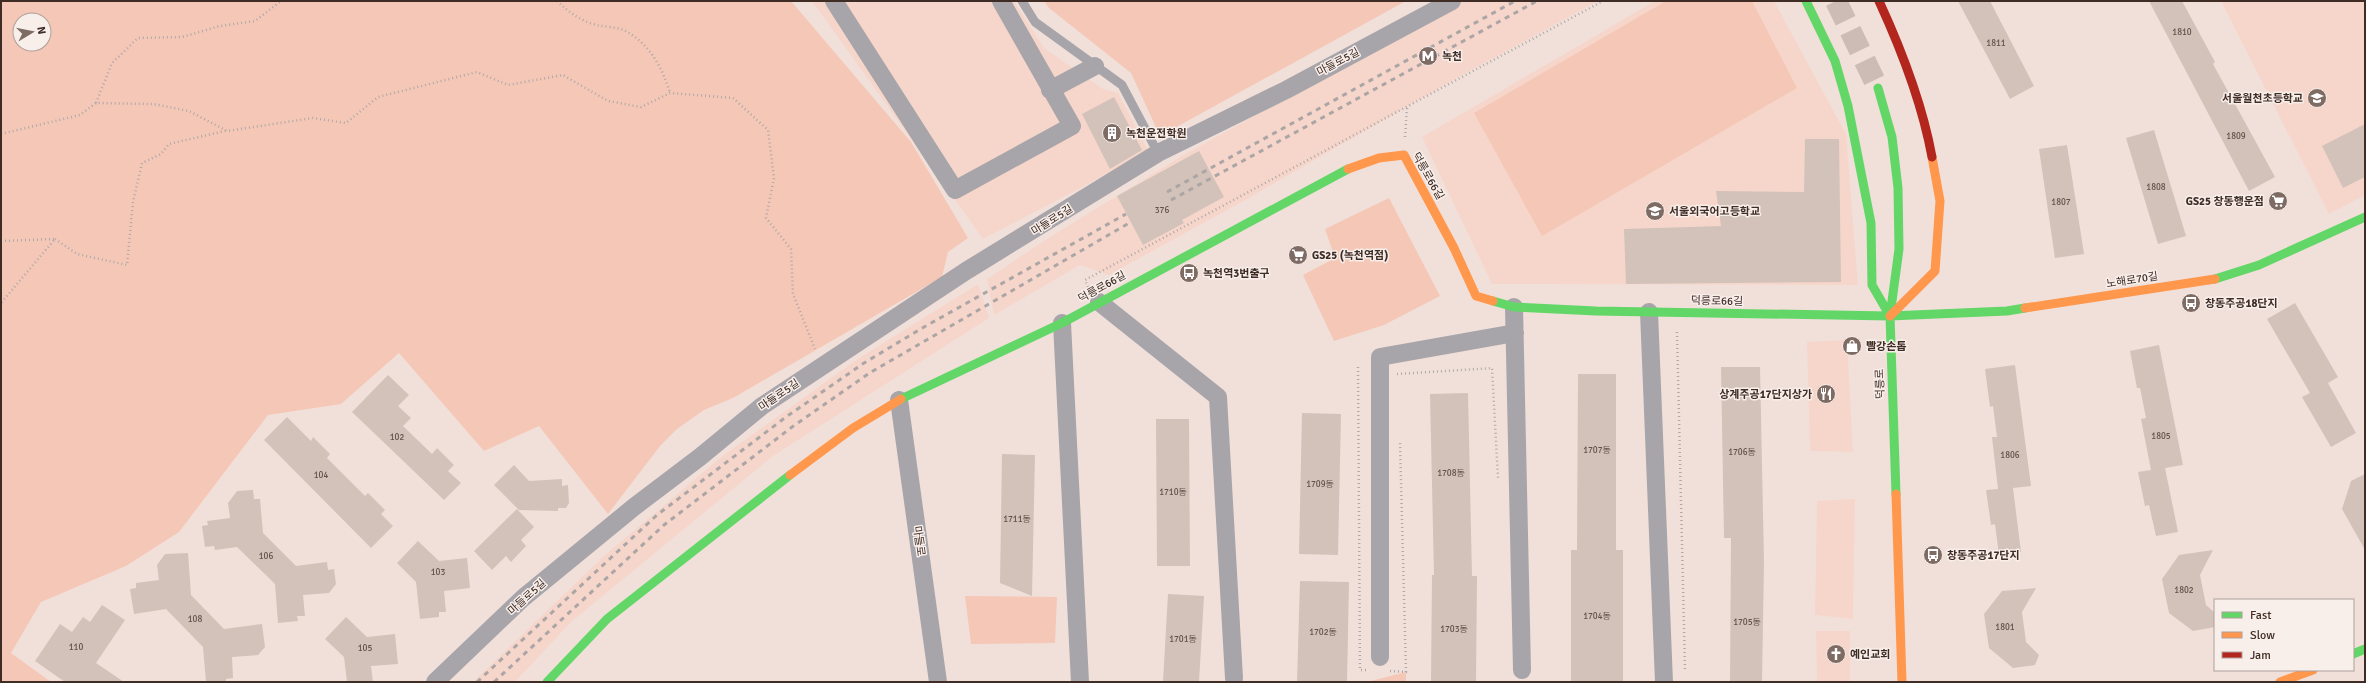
<svg xmlns="http://www.w3.org/2000/svg" width="2366" height="683" font-family="Signika,'Noto Sans KR',sans-serif">
<rect width="100%" height="100%" fill="#f1e0da"/>
<path fill="#f6d6ca" d="M812,1H1014L1044,48L1103,89L1118,93L1149,152L983,239Z
M1463,1H1598L1453,80L1247,199L1109,275L1080,265L994,315L987,279L1042,242L1182,156Z
M1655,1H1774L1846,134L1858,285L1492,284L1422,137Z
M2221,1H2365V195L2329,214Z
M978,284L989,318L773,456L571,622L515,682H473L604,556L720,458L856,360Z
M1847,340L1853,452L1810,451L1807,342Z
M1855,499L1853,619L1815,615L1817,501Z
M1816,631H1850V682H1817Z"/>
<path fill="#f5c7b6" fill-rule="evenodd" d="M1,1H791L911,142L968,238L948,252L942,277L733,398L704,410L677,429L660,446L608,514L539,426L484,451L399,353L341,404L268,415L179,532L126,566L41,602L11,653L51,682H1ZM20,20H44V44H20Z
M1044,1H1406L1160,136L1131,73L1049,8Z
M1666,1H1752L1797,88L1542,236L1474,113Z
M1389,198L1440,296L1384,325L1334,341L1303,275L1335,258L1325,229Z
M965,596L1057,597L1055,643L971,644Z
M1406,672V682H1367Z"/>
<path fill="#d2c2ba" d="M1958,1H1990L2034,86L2010,99Z
M2149,1H2182L2215,62L2213,64L2275,177L2249,191Z
M1114,97L1142,150L1110,169L1082,114Z
M2365,124V177L2343,188L2322,146Z
M2154,130L2186,236L2158,244L2126,138Z
M1805,139H1839L1841,282L1626,284L1624,229L1721,226L1716,191L1804,192Z
M2067,145L2084,254L2055,258L2039,149Z
M1199,151L1224,197L1182,220L1184,223L1143,245L1117,196Z
M2295,303L2338,377L2328,383L2356,433L2331,447L2302,397L2310,393L2267,319Z
M2159,345L2183,465L2165,468L2178,532L2156,536L2149,505L2145,506L2138,472L2151,470L2141,419L2146,418L2140,388H2137L2130,351Z
M2015,365L2031,486L2013,488L2021,552L1999,555L1995,524L1991,525L1986,490L1998,489L1992,437H1997L1993,406L1990,407L1985,369Z
M1721,367H1760L1764,562L1762,682H1730L1731,538H1724Z
M1578,374H1616V550H1623V682H1571V550H1577Z
M388,375L409,395L398,406L411,418L403,426L432,454L437,448L454,465L448,471L461,483L444,500L352,412Z
M1468,393L1472,576H1477L1476,682H1431L1432,575H1434L1430,394Z
M1302,413L1341,414L1338,555L1299,554Z
M287,417L311,441L313,437L330,454L327,458L365,496L368,493L385,510L381,514L393,526L371,548L264,440Z
M1156,419H1189L1190,566H1157Z
M1002,454L1035,455L1032,596L1000,583Z
M514,465L529,481L562,479V486L568,485L569,503L566,508H558V511L519,510L494,485Z
M2365,474V550L2342,509L2351,481Z
M253,490L254,499H260L263,533L296,566L327,562L328,570L334,569L336,584L329,593L303,595L305,616H297L298,621L278,623L275,584L237,547L215,550L214,546L205,547L202,526L208,525L207,521L230,518L228,503L237,491Z
M517,509L534,527L521,540L526,546L511,562L506,556L492,570L474,551Z
M418,541L439,561L467,558L470,588L444,591L446,612H439V617L420,619L416,582L397,563Z
M2213,550L2200,575L2206,605L2215,613V627L2193,631L2169,613L2162,579L2179,555Z
M188,553L191,595L224,629L262,624L265,647L258,655L232,657L233,678L226,679V682H206L203,647L166,609L134,614L130,589L136,588V583L159,580L157,565L165,554Z
M1300,581L1349,582L1347,682H1297Z
M2036,588L2022,612L2026,642L2039,655L2035,665L2013,668L1989,648L1984,614L2002,591Z
M1168,594L1204,596L1199,682H1163Z
M102,605L125,620L96,663L124,682H65L35,661L60,624L72,632L83,617L90,622Z
M346,617L367,637L395,634L398,664L371,666L373,682H347L344,657L325,639Z"/>
<g fill="none" stroke-linecap="round" stroke-linejoin="round">
<path stroke="#cdbcb6" stroke-width="22" stroke-dasharray="22 11" stroke-linecap="butt" d="M1836,1L1878,88"/>
<path stroke="#afa8a8" stroke-width="2.5" stroke-dasharray="1 3" stroke-linecap="butt" d="M557,1C569,12 580,21 597,25C605,27 616,27 624,30C650,44 662,67 670,93
M96,103L112,63L138,38L182,37L220,26L255,21L281,1
M1,134L80,115L96,103L153,104L189,111L227,131L313,118L346,123L378,97L477,72L508,85L563,75L608,101L641,107L670,93L733,98L768,130L774,178L766,218L791,249L793,294L815,349
M1405,137L1407,108
M55,239L77,254L127,265L133,202L142,163L161,154L169,144L225,131
M1,241L55,239L1,303
M1088,287L1085,280L1603,1
M1677,332L1685,670
M1358,367L1360,670H1369
M1397,374L1492,368L1498,478
M1390,671L1406,672L1400,443"/>
<path stroke="#a7a5aa" stroke-width="9" d="M1022,1L1035,22L1122,85L1158,153"/>
<path stroke="#a7a5aa" stroke-width="18" d="M834,1L955,190L1072,126L1001,1
M1050,90L1095,66
M1099,302L1218,397L1234,678
M1514,307L1522,670
M1649,312L1664,682
M1062,323L1080,682
M899,400L938,682
M1380,657V357L1515,333
M435,682L523,598L634,507L700,457L762,406L966,271L1158,153L1286,90L1452,1"/>
<path stroke="#63d668" stroke-width="9" d="M1806,1L1835,61L1848,106L1871,223L1872,285L1890,316
M1878,88L1892,137L1898,188L1899,249L1890,316L1896,494
M2215,279L2259,265L2365,217
M1493,301L1514,307L1596,311L1890,316L2007,311L2025,308
M901,399L1062,323L1348,169
M2353,654L2365,649
M547,682L607,619L790,475"/>
<path stroke="#ff974d" stroke-width="9" d="M1348,169L1379,158L1404,155L1454,248L1476,296L1493,301
M2025,308L2215,279
M1890,316L1935,271L1940,201L1932,157
M790,475L853,428L901,399
M1896,494L1902,682
M2280,682L2313,670"/>
<path stroke="#b3261e" stroke-width="9" d="M1879,1C1902,51 1922,102 1932,157"/>
<path stroke="#aba5a5" stroke-width="3" stroke-dasharray="5 5" stroke-linecap="butt" d="M1167,192L1515,1
M1171,200L1537,1
M477,682L657,515L786,417L864,363L924,327L1126,214
M494,682L664,525L792,427L871,372L1131,222"/>
</g>
<defs>
<g id="metro-disc" transform="scale(1)"><circle r="9.5" fill="#7d6b64" stroke="#f8eeea"/><path d="M-5.5 5V-5H-3L0 0L3-5H5.5V5H3V-.5L0 4L-3-.5V5Z" fill="#fff"/></g>
<g id="school-disc" transform="scale(1)"><circle r="9.5" fill="#7d6b64" stroke="#f8eeea"/><path d="M0-5L7-2L0 1L-7-2ZM-4 1L0 2.5L4 1V4Q0 6-4 4Z" fill="#fff"/></g>
<g id="building-disc" transform="scale(1)"><circle r="9.5" fill="#7d6b64" stroke="#f8eeea"/><path d="M-4-6H4V6H1V3H-1V6H-4ZM-2.5-4.3h1.7v1.8h-1.7ZM.8-4.3h1.7v1.8H.8ZM-2.5-1h1.7V.8h-1.7ZM.8-1h1.7V.8H.8Z" fill="#fff"/></g>
<g id="supermarket-disc" transform="scale(1)"><circle r="9.5" fill="#7d6b64" stroke="#f8eeea"/><path d="M-6-5.5h2.5l.6 2H6L4.5 2H-2.5L-4.4-4H-6ZM-1.5 3.2a1.3 1.3 0 1 0 .1 0ZM3 3.2a1.3 1.3 0 1 0 .1 0Z" fill="#fff"/></g>
<g id="bus-disc" transform="scale(1)"><circle r="9.5" fill="#7d6b64" stroke="#f8eeea"/><path d="M-5-6H5V4H4V6H2V4H-2V6H-4V4H-5ZM-3.5-4V0h7V-4ZM-3.5 1.2v1.5H-2V1.2ZM2 1.2v1.5H3.5V1.2Z" fill="#fff"/></g>
<g id="shop-disc" transform="scale(1)"><circle r="9.5" fill="#7d6b64" stroke="#f8eeea"/><path d="M-5-2.5h2.3a2.7 3.5 0 0 1 5.4 0H5L5.5 6h-11ZM-1.5-2.5h3a1.5 2.3 0 0 0-3 0Z" fill="#fff"/></g>
<g id="restaurant-disc" transform="scale(1)"><circle r="9.5" fill="#7d6b64" stroke="#f8eeea"/><path d="M-5-6h1v4h1v-4h1v4h1v-4h1v5L-1.5 .5V6h-2V.5L-5-1ZM5-6V6H3V1.5H1.5Q1.5-4 5-6Z" fill="#fff"/></g>
<g id="church-disc" transform="scale(1)"><circle r="9.5" fill="#7d6b64" stroke="#f8eeea"/><path d="M-1.2-6h2.4v3.5h3.3v2.4h-3.3V6h-2.4V-.1h-3.3v-2.4h3.3Z" fill="#fff"/></g>
</defs>
<g fill-rule="evenodd">
<use href="#metro-disc" x="1428" y="56"/>
<use href="#school-disc" x="2317" y="98"/>
<use href="#building-disc" x="1112" y="133"/>
<use href="#supermarket-disc" x="2278" y="201"/>
<use href="#school-disc" x="1655" y="211"/>
<use href="#supermarket-disc" x="1298" y="255"/>
<use href="#bus-disc" x="1189" y="273"/>
<use href="#bus-disc" x="2191" y="303"/>
<use href="#shop-disc" x="1852" y="346"/>
<use href="#restaurant-disc" x="1826" y="394"/>
<use href="#bus-disc" x="1933" y="555"/>
<use href="#church-disc" x="1836" y="654"/>
</g>
<g text-anchor="middle" dominant-baseline="central" stroke-width="3" stroke-linejoin="round" paint-order="stroke">
<g font-size="9" fill="#63524a">
<text x="2182" y="32">1810</text>
<text x="1996" y="43">1811</text>
<text x="2236" y="136">1809</text>
<text x="2156" y="187">1808</text>
<text x="2061" y="202">1807</text>
<text x="1162" y="210">376</text>
<text x="2161" y="436">1805</text>
<text x="397" y="437">102</text>
<text x="1597" y="450">1707동</text>
<text x="1742" y="452">1706동</text>
<text x="2010" y="455">1806</text>
<text x="1451" y="473">1708동</text>
<text x="321" y="475">104</text>
<text x="1320" y="484">1709동</text>
<text x="1173" y="492">1710동</text>
<text x="1017" y="519">1711동</text>
<text x="266" y="556">106</text>
<text x="438" y="572">103</text>
<text x="2184" y="590">1802</text>
<text x="1597" y="616">1704동</text>
<text x="195" y="619">108</text>
<text x="1747" y="622">1705동</text>
<text x="2005" y="627">1801</text>
<text x="1454" y="629">1703동</text>
<text x="1323" y="632">1702동</text>
<text x="1183" y="639">1701동</text>
<text x="76" y="647">110</text>
<text x="365" y="648">105</text>
</g>
<g font-size="11" font-weight="bold" fill="#3e2c25" stroke="#f8eeea" text-anchor="start">
<text x="1442" y="56">녹천</text>
<text x="2303" y="98" text-anchor="end">서울월천초등학교</text>
<text x="1126" y="133">녹천운전학원</text>
<text x="2264" y="201" text-anchor="end">GS25 창동행운점</text>
<text x="1669" y="211">서울외국어고등학교</text>
<text x="1312" y="255">GS25 (녹천역점)</text>
<text x="1203" y="273">녹천역3번출구</text>
<text x="2205" y="303">창동주공18단지</text>
<text x="1866" y="346">빨강손톱</text>
<text x="1812" y="394" text-anchor="end">상계주공17단지상가</text>
<text x="1947" y="555">창동주공17단지</text>
<text x="1850" y="654">예인교회</text>
</g>
<g font-size="11" fill="#3e2c25" stroke="#f8eeea">
<text transform="translate(1338 62) rotate(-28)">마들로5길</text>
<text transform="translate(1428 176) rotate(60)">덕릉로66길</text>
<text transform="translate(1052 220) rotate(-32)">마들로5길</text>
<text transform="translate(2132 280) rotate(-9)">노해로70길</text>
<text transform="translate(1102 287) rotate(-29)">덕릉로66길</text>
<text transform="translate(1717 301) rotate(1)">덕릉로66길</text>
<text transform="translate(1880 384) rotate(-92)">덕릉로</text>
<text transform="translate(779 395) rotate(-34)">마들로5길</text>
<text transform="translate(919 541) rotate(82)">마들로</text>
<text transform="translate(527 597) rotate(-42)">마들로5길</text>
</g>
</g>
<rect width="2366" height="683" fill="none" stroke="#3e2c25" stroke-width="4"/>
<rect x="2214" y="599" width="140" height="72" fill="#f8eeea" stroke="#aea09b"/>
<rect x="2222" y="612" width="20" height="6" fill="#63d668" stroke="#aea09b"/>
<text x="2250" y="619" font-size="12" fill="#3e2c25">Fast</text>
<rect x="2222" y="632" width="20" height="6" fill="#ff974d" stroke="#aea09b"/>
<text x="2250" y="639" font-size="12" fill="#3e2c25">Slow</text>
<rect x="2222" y="652" width="20" height="6" fill="#b3261e" stroke="#aea09b"/>
<text x="2250" y="659" font-size="12" fill="#3e2c25">Jam</text>
<g transform="translate(32 32) rotate(80)"><circle r="19" fill="#f8eeea" stroke="#aea09b"/>
<path d="M0-3L7 15L0 10L-7 15Z" fill="#7d6b64"/>
<text y="-6" font-size="11" font-weight="bold" text-anchor="middle" fill="#3e2c25">N</text>
</g>
</svg>
